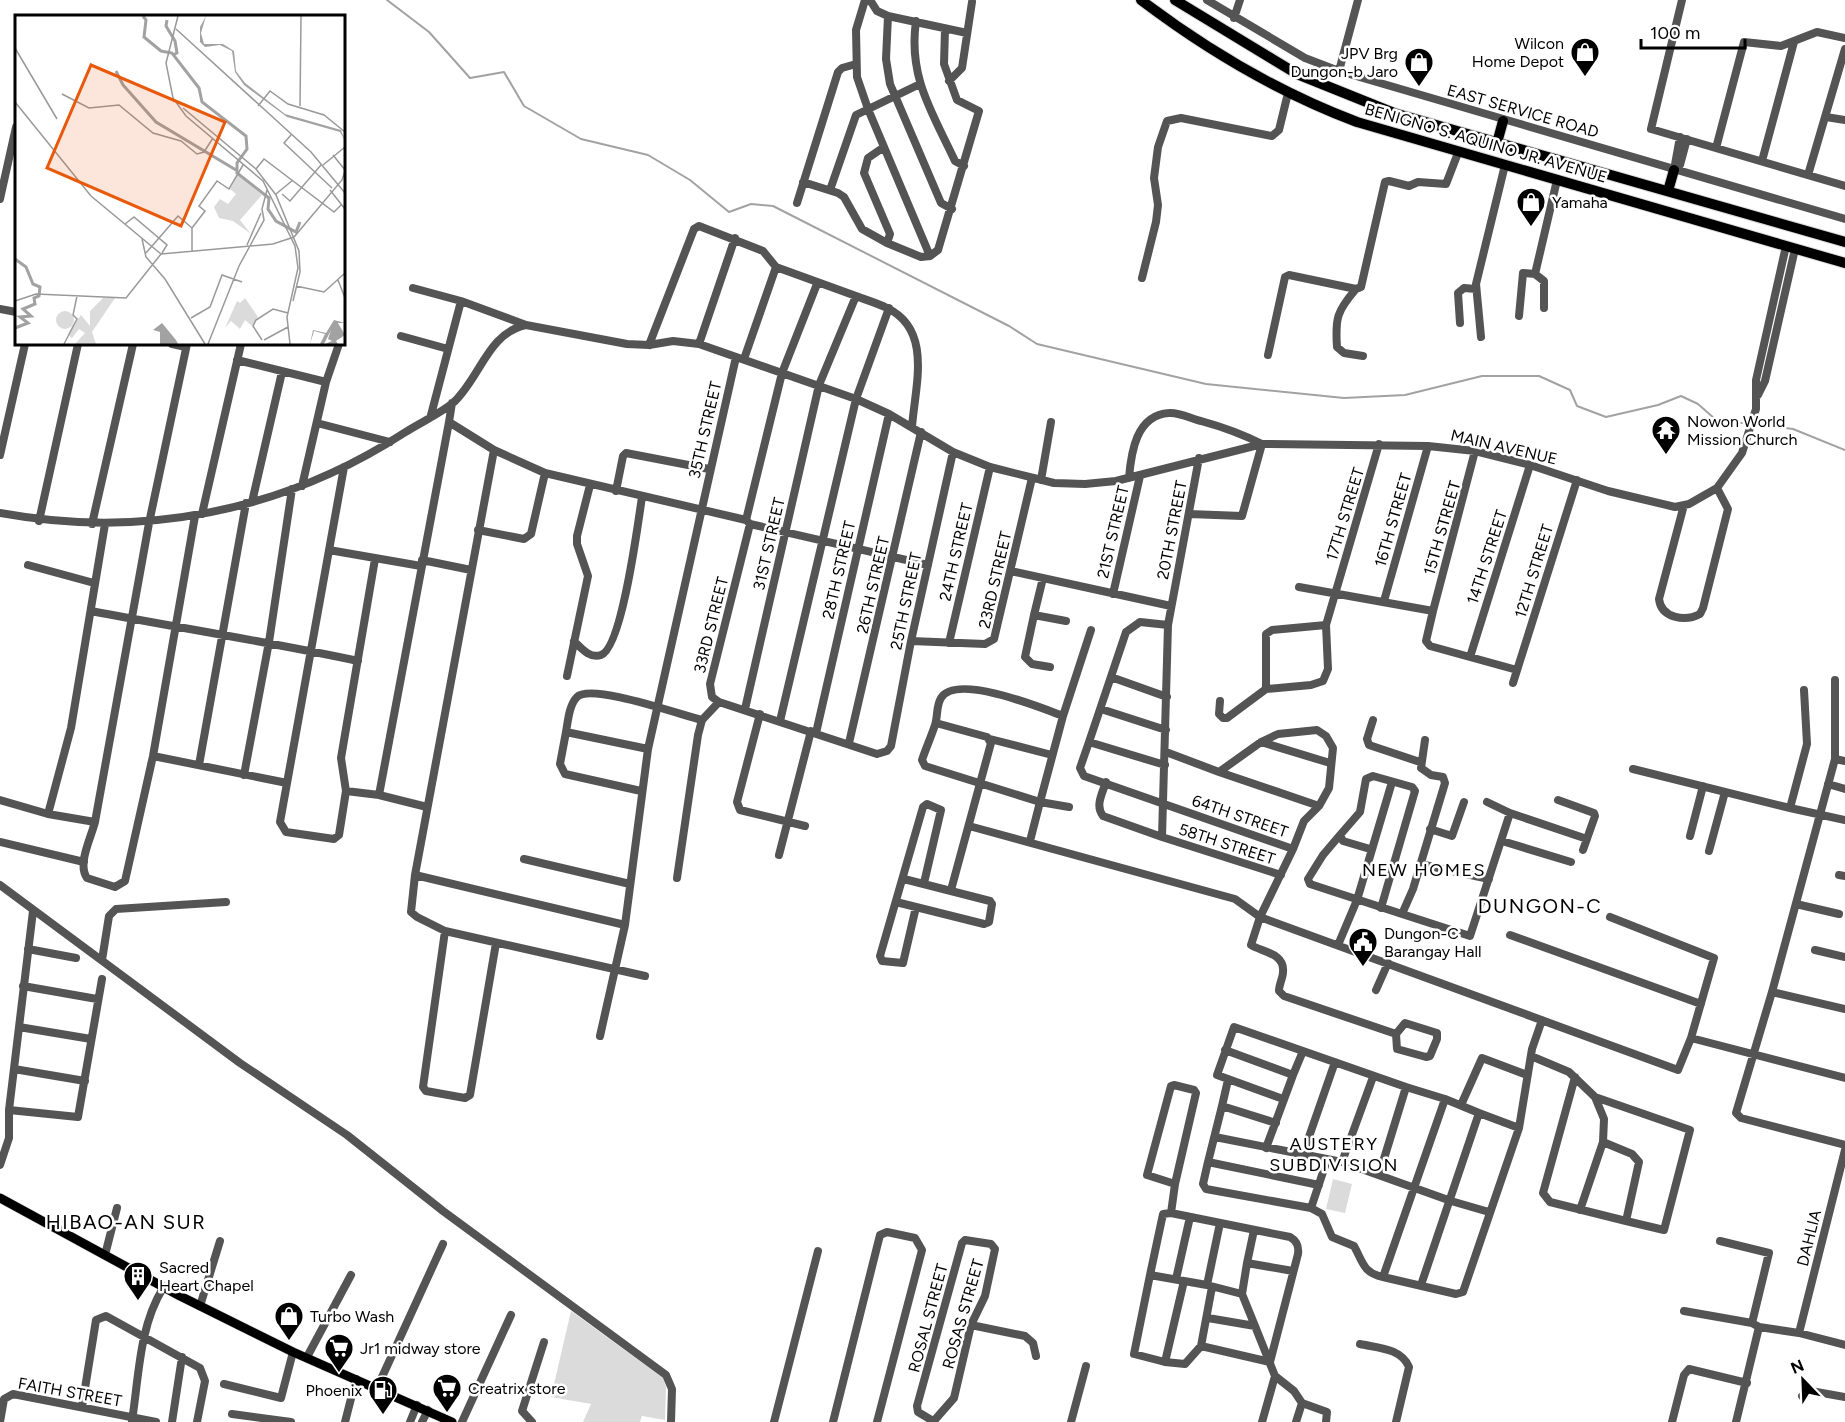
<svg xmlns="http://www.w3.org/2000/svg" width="1845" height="1422" font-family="Figtree,sans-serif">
<rect width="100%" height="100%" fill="#fff"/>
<path fill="#dbdbdb" d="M1333,1179L1352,1184L1345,1213L1326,1209Z
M571,1311L663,1378L666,1387L665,1420L642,1416L640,1422H583L591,1404L551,1397Z"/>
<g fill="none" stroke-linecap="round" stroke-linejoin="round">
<path stroke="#a2a2a2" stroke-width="2" d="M387,0L429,32L470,78L504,72L524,106L581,139L648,155L690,180L729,212L751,204L773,206L1009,326L1037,344L1206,384L1344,398L1405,395L1482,376H1539L1570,390L1577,406L1606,417L1658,405L1681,396L1698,404L1715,419L1749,424
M1755,424L1793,429L1845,450"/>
<g stroke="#dbdbdb" stroke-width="10">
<path id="major" d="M0,1198L180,1296L293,1352L452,1422"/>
</g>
<g stroke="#dbdbdb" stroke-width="12">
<path id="highway" d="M1141,0C1207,50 1280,93 1357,122L1845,263
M1175,0L1297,74L1394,113L1845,242
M1497,143L1503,121
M1668,191L1674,170"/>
</g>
<path stroke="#545454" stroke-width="8" d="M865,0L856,30L857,77L868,109L930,256
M870,0L877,11L888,16L967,33
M1207,0L1305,58L1339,71L1845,219
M1682,0L1651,129L1845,186
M888,16L886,59L890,84L941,203L952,209
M1234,18L1240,0
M916,21C908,77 932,112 955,161L964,166
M1339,71L1358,0
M949,81L962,68L972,2
M1826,117L1845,120
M884,147L868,158L864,173L890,234L887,243
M1716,148L1744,42L1781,46L1817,32L1845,38
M1762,161L1794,42
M1674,170L1680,165L1687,139
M1674,170L1680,137
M1808,175L1845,49
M803,182L838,193L844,197L862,229L887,243L921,257L930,256L938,250L979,111L957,100L944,64L945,29
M830,190L856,115L920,84
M0,199L16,127
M797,203L838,72L842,68L856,64
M776,267L856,296
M1142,278L1156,222L1158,205L1154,178L1158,147L1167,121L1181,118L1272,136L1279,130L1288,93
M413,288L461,301L526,325
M1356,289C1337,311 1335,318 1337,347L1344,353L1363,356
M1544,308V281L1535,274L1557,180
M0,309L16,312
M1519,316L1523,273L1535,274
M1460,323L1458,293L1464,288L1476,289
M401,336L448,349
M1481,337L1476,284L1505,165
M172,344L186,347
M187,344L149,523L95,822C91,838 77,864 87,878L115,887L125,881L153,756L195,516
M699,344L735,238
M649,345L694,229L699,226L763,251L776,267L744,359
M1268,355L1285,277L1289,275L1356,289L1361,287L1385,182L1389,181L1409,186L1418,182L1446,184L1458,153
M237,360L326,382
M1758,395L1765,381L1795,249
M452,403L449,422L494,450L545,473L531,534L524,539L478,530
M431,415L461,301
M317,423L390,442
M494,450L415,875L411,912L417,917L445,931L645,976
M0,455L25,344
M1199,458L1168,625L1162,837L1281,875
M344,467L280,822L286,832L334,839L339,835L346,791L379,795
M545,473L746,520L782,373L817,284
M1129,478C1131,453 1136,415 1169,413C1179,412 1192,419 1201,421C1223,427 1242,434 1262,444L1242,516L1189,514
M1041,480L1051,422
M302,486L326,382L339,344
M616,491L623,456L626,453L709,469
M252,502L282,372
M1684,505L1659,599C1661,618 1685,622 1700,614L1703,608L1728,509L1717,488
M0,513C142,539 282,512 404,433C419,423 440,414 454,402C481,376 488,333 526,325L627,344L649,345L673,341L699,344L856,399L889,414L953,452L990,467L1054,483L1085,484L1116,481L1262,444L1428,446L1475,451L1530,465L1608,491L1675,507L1689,504L1717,488L1742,453L1756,409V380L1786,246
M202,514L241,344
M39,521L78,344
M747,521L750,524L928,565
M92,524L133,344
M750,524L710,684L712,697L719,702L877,754L887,751L891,746L911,641L953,452
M329,550L421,566
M422,560L471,570
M28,565L94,583
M1011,571L1171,606
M1299,587L1433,611L1426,641L1430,646L1517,670
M1113,594L1140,476
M1384,601L1428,446
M91,611C180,628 269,642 358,661
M1433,611L1475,451
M1034,615L1043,578
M1326,625L1272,630L1266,634V689L1311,685L1323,681L1328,669L1326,625L1379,444
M574,641C581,648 590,659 601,655C622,648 638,523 642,497
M911,641L985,644L994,639L1032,478
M949,643L990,467
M1470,657L1530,465
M1050,667L1032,664L1025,657L1034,615L1066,621
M567,676L588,576L577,544V536L590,485
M1111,677L1167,697
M1835,680V759L1772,992L1736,1113L1741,1118L1845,1145
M1513,683L1577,480
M1804,690L1807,744L1790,808L1845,820
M1220,701L1219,714L1223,718H1227L1266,689
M745,709L819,385L856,296C866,300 877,303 887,308C933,330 915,386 912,427
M1101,709L1166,730
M760,714L737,802L740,810L805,826
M1373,720L1367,739L1369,745L1420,762
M780,721L856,399L889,308
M936,723L987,737L991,743L951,890
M566,732L560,764L565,774L641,791
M816,733L889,414
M990,739L1052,755
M1089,742L1126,632L1140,622L1168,625
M1261,742L1330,763
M849,743L921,432
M648,749L566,732C568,721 569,705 577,697C591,683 681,715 702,720
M1166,752L1219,772L1261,742L1278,734L1317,730L1326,736L1333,748L1329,788L1319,806L1219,772
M153,756L287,783
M1835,759L1845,761
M199,765L246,503
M1165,765L1089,742L1080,768L1084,776L1293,849L1304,821L1319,806
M1633,769L1790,808
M244,775L269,642L292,489
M1106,782C1102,794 1095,806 1103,816L1162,837
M1828,784L1845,789
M346,791L341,758L375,559
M0,800L48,814L95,822
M1558,800L1594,813L1595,816L1583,850
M1487,802L1510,813
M427,807L379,795L449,422
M1069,807L1040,802L1063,716L1091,630
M48,814L71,728L105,524
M969,826L1235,899L1260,917L1678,1070L1691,1038L1714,958L1610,917
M1430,829L1452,836L1464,802
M1340,835L1323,855L1308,879L1310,884L1402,914L1413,889L1445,783L1443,777L1431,775L1421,768L1425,740
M1690,836L1703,786
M1030,841L1040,802L925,766L922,760C926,748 931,737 935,725C938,716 936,706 941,698C956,673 1042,708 1063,716
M1502,841L1571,862
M0,842L84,862
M1293,849L1260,917L1251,945C1262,952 1285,953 1283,972C1283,978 1279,984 1279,991L1284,996L1396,1034
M1370,849L1343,841L1340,835L1360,812L1366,779L1373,776L1412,787L1415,791L1381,908
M1709,851L1725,792
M779,855L811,731
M524,859L630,884
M1420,864L1489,879
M415,875L625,925
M1839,875L1845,876
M677,878L698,735L702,720L719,702
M0,885L240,1063L347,1135L443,1211L666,1375L672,1389L671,1422
M896,902L984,924L989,922L992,904L990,901L904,879
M1796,904L1839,914
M916,907L903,963L882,961L880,956L923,807L927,804L941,810L924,883
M1402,914L1470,936L1510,813L1587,839
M445,931L423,1087L426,1091L465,1098L470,1095L496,943
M1510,935L1701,1004
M1338,945L1357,900L1392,782
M28,949L76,958
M1815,950L1845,957
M102,960L109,916L116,909L226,902
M23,986L97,999
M1376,990L1388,963
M1772,992L1845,1009
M1405,1023L1437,1033V1039L1430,1056L1426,1057L1397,1049L1396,1034Z
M19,1027L91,1039
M600,1036L625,925L648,749L736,357
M1691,1038L1845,1078
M1225,1050L1293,1075L1303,1051
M1531,1056L1569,1072L1595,1097
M14,1069L85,1081
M1575,1077L1543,1193L1550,1202L1626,1221
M1228,1080L1222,1106L1276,1123
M1174,1085L1194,1090L1196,1093L1175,1184L1147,1175L1171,1086Z
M1595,1097L1690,1130L1664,1230L1626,1221L1639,1162L1632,1154L1603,1142L1604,1119Z
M1283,1099L1217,1075L1234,1027L1406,1087
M1461,1105L1482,1058L1527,1075
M1222,1106L1208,1162L1319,1185
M9,1110L78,1117L102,979
M1479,1113L1519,1128
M1215,1137L1342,1162L1451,1201L1489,1212
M1266,1148L1293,1075
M1303,1154L1335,1062
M1327,1160L1311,1208L1322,1214L1332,1237L1354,1246C1363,1262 1363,1273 1383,1277L1445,1099L1406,1087L1379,1175
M1208,1162L1203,1184L1206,1189L1311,1208
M1342,1162L1373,1077
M0,1165L9,1138V1110L33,911
M1580,1210L1603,1142
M1171,1213L1175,1184
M1720,1241L1769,1253L1752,1323
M105,1255L117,1208
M1247,1263L1254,1230
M1150,1275L1163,1214L1171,1213L1290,1237C1297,1241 1299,1246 1298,1254L1270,1362L1201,1346L1185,1364L1165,1362L1134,1354L1150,1275L1207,1285L1220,1223
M1383,1277L1456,1294L1463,1292L1519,1128L1532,1049L1542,1020
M1176,1279L1190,1217
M1207,1285L1242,1294L1247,1263L1293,1271
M1421,1285L1479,1113L1445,1099
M200,1306L220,1241
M1684,1311L1752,1323L1759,1327L1799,1333L1845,1345
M1208,1318L1255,1326L1242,1294
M971,1325L1025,1336L1033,1343L1036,1356
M1255,1326L1275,1376L1294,1391L1302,1403L1327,1412L1326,1422
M1799,1333L1845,1150
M1360,1344C1378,1348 1401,1348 1409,1367L1396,1422
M1201,1346L1212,1287
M307,1357L351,1275
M1165,1362L1184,1281
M224,1384L281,1398L293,1352
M377,1388L443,1244
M1802,1396L1811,1391L1845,1397
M82,1407L96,1320L106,1316L200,1368L205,1381L197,1422
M232,1414L291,1422
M132,1421C139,1376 139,1327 163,1288
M0,1422L4,1399L13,1394L156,1422
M172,1422L182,1357
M345,1422L356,1379
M410,1422L417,1405
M422,1422L428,1410
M462,1422L511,1315
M532,1422L522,1411L544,1342
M774,1422L818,1251
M833,1422L880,1235L887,1232L915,1238L922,1250L877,1422
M933,1422L954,1398L971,1325L985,1296L995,1249L991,1244L965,1240L962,1243L917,1406L918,1412L933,1421
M1071,1422L1086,1366
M1262,1422L1275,1376
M1296,1422L1302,1403
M1672,1422L1684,1375L1689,1369L1747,1383
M1736,1422L1759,1327"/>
<use href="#major" stroke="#000" stroke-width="9"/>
<use href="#highway" stroke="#000" stroke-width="10"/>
</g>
<defs>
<g id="shop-pin" transform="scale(1.5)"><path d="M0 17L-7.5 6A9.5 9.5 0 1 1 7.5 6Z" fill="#000" stroke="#fff"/><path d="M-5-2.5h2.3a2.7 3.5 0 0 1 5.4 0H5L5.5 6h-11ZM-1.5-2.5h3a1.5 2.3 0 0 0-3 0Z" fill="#fff"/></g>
<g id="temple-pin" transform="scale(1.5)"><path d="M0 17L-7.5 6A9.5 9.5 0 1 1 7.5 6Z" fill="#000" stroke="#fff"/><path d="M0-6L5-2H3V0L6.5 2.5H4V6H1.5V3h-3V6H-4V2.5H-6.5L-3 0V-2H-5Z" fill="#fff"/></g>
<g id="civic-pin" transform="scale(1.5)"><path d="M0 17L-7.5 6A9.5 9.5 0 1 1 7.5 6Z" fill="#000" stroke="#fff"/><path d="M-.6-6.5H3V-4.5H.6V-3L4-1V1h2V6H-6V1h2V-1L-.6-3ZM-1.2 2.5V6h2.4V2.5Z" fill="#fff"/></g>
<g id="building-pin" transform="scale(1.5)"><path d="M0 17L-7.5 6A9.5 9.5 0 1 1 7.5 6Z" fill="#000" stroke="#fff"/><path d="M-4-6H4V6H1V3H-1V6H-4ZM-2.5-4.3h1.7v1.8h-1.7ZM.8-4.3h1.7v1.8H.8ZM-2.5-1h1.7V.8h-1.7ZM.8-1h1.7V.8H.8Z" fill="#fff"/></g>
<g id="supermarket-pin" transform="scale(1.5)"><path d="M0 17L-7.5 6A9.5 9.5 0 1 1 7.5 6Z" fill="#000" stroke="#fff"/><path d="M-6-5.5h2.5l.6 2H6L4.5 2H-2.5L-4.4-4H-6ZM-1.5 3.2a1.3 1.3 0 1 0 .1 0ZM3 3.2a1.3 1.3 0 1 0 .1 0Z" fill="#fff"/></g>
<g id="fuel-pin" transform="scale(1.5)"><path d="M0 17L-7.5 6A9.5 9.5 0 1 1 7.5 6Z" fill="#000" stroke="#fff"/><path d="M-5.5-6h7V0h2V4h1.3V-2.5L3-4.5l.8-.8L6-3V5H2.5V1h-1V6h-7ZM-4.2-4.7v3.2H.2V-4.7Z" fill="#fff"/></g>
</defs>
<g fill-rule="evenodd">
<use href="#shop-pin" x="1585" y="52"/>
<use href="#shop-pin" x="1419" y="62"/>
<use href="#shop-pin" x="1531" y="202"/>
<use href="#temple-pin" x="1666" y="430"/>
<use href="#civic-pin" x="1363" y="942"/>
<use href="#building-pin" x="138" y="1276"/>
<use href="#shop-pin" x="289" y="1316"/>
<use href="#supermarket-pin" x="339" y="1348"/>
<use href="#supermarket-pin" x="447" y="1388"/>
<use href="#fuel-pin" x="383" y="1390"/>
</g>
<g text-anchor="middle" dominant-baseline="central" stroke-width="5" stroke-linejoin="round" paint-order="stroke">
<g font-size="16" fill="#000" stroke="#fff" text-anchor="start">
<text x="1564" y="43" text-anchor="end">Wilcon<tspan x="1564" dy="18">Home Depot</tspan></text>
<text x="1398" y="53" text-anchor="end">JPV Brg<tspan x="1398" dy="18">Dungon-b Jaro</tspan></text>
<text x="1552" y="202">Yamaha</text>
<text x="1687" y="421">Nowon World<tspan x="1687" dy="18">Mission Church</tspan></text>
<text x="1384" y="933">Dungon-C<tspan x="1384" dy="18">Barangay Hall</tspan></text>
<text x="159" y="1267">Sacred<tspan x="159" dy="18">Heart Chapel</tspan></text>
<text x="310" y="1316">Turbo Wash</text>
<text x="360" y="1348">Jr1 midway store</text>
<text x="468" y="1388">Creatrix store</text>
<text x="362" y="1390" text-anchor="end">Phoenix</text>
</g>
<g font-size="16" fill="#000" stroke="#fff">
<text transform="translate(1523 111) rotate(16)">EAST SERVICE ROAD</text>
<text transform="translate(1486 143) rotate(16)">BENIGNO S. AQUINO JR. AVENUE</text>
<text transform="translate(705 430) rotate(-77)">35TH STREET</text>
<text transform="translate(1504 447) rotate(13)">MAIN AVENUE</text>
<text transform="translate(1345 514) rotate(-73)">17TH STREET</text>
<text transform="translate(1393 520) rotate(-74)">16TH STREET</text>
<text transform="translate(1442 528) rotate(-74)">15TH STREET</text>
<text transform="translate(1172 530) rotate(-79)">20TH STREET</text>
<text transform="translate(1113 532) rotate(-77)">21ST STREET</text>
<text transform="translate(769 544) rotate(-77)">31ST STREET</text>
<text transform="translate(956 552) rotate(-77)">24TH STREET</text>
<text transform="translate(1487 557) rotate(-72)">14TH STREET</text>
<text transform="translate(839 570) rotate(-77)">28TH STREET</text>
<text transform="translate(1534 571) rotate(-73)">12TH STREET</text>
<text transform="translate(995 580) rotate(-77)">23RD STREET</text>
<text transform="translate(873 585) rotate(-77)">26TH STREET</text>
<text transform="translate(906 601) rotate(-78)">25TH STREET</text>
<text transform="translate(711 625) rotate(-76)">33RD STREET</text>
<text transform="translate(1240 816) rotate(19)">64TH STREET</text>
<text transform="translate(1227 844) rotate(18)">58TH STREET</text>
<text transform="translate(1809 1238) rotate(-76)">DAHLIA</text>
<text transform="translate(963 1314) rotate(-74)">ROSAS STREET</text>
<text transform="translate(928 1318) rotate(-75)">ROSAL STREET</text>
<text transform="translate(70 1392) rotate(10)">FAITH STREET</text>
</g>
<g font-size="18" letter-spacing="1.5" fill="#000" stroke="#fff">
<text x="1424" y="870">NEW HOMES</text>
<text x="1334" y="1144">AUSTERY<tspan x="1334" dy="21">SUBDIVISION</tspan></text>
</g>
<g font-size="20" letter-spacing="1.5" fill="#000" stroke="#fff">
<text x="1540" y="906">DUNGON-C</text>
<text x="126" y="1222">HIBAO-AN SUR</text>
</g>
</g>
<g transform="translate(15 15)">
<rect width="330" height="330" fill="#fff"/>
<path d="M223,160L247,180L225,205L236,219L218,206L204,203L199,192L205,184L213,189L221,179L215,174ZM88,283H100L77,317L81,329H60L70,318L64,314L57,323L53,320L57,311L66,300L75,311V296ZM230,283L243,302L237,311L230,305L225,314L216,306L210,313L222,286L225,288ZM41 305a9 9 0 1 1 18 0a9 9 0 1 1-18 0Z" fill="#dbdbdb"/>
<path d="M191,1L186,18L189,29H208L219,36L221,56L230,68L270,99L326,115L330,126L325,117L272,102L229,70L220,57L217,36L205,30L190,32L185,27V12ZM319,305L330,308H323L330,320L321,326L323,329H310L317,326L313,324L316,315L309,329H305L310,319L299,316L295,329L298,315L311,318ZM147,308L161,325L163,329H145V317L138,315Z" fill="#a2a2a2"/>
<path fill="none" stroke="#a2a2a2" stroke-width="3" d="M128,1L131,5L129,22L146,36L157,38L184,73L187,87L231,121L232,134L222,148V158L254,183L253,194L261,206L281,217L285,207M152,5L151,11L160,26L162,38L158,40M101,56L108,70L141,107L221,155M0,244L11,252L18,269L25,272L24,281L19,283L20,289L8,294L16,301L5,302L13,308L0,313"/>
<path fill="none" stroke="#999" stroke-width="1.5" d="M163,1L151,48L158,83L171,101L248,166L280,231L283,253L272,302L275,329M161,14L296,137L330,178M0,33L42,104M47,79L74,93L104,90L138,118L166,126L182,139L189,137L198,123M0,87L76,181L146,239M243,91L255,76L273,89L309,100L330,117M285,91L286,1M168,93L241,154L261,180L284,236L285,257L278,286M276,120L269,128L317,173M318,140L330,155M308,150L330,132M241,154L249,144L319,197L327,189M315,175L330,194M261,179L278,165M267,179L275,186L306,150M110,209L119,202L152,230L147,238M127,224L131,242L150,264L190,329M232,230L246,198M177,237V213L190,196L184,191L202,166L214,174L228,150M131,238L163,201L177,213M146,239L258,229L279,222L327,165L330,156M323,265L330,283M281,271L309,277L330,258M0,286L21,279L111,283L146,239M176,303L195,292L207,260L227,267M247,325L238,311L241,305L258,294L273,298M249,325L273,312M49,329L62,304L58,300L62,281M193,329L224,251L249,205L247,194L252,175"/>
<path fill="#e8590c" fill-opacity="0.15" stroke="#e8590c" stroke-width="3" d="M76,50L210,107L166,211L32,153Z"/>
<rect width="330" height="330" fill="none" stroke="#000" stroke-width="3"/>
</g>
<g transform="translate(1803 1380) rotate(337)" stroke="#ffffff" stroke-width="4.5" paint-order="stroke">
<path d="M0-4.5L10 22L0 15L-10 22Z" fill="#000000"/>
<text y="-9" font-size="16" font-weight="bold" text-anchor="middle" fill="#000000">N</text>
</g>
<path d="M1641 39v9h104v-9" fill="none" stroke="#000000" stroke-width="3"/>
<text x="1650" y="39" font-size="18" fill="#000000" stroke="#ffffff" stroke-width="4.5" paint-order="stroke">100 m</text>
</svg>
